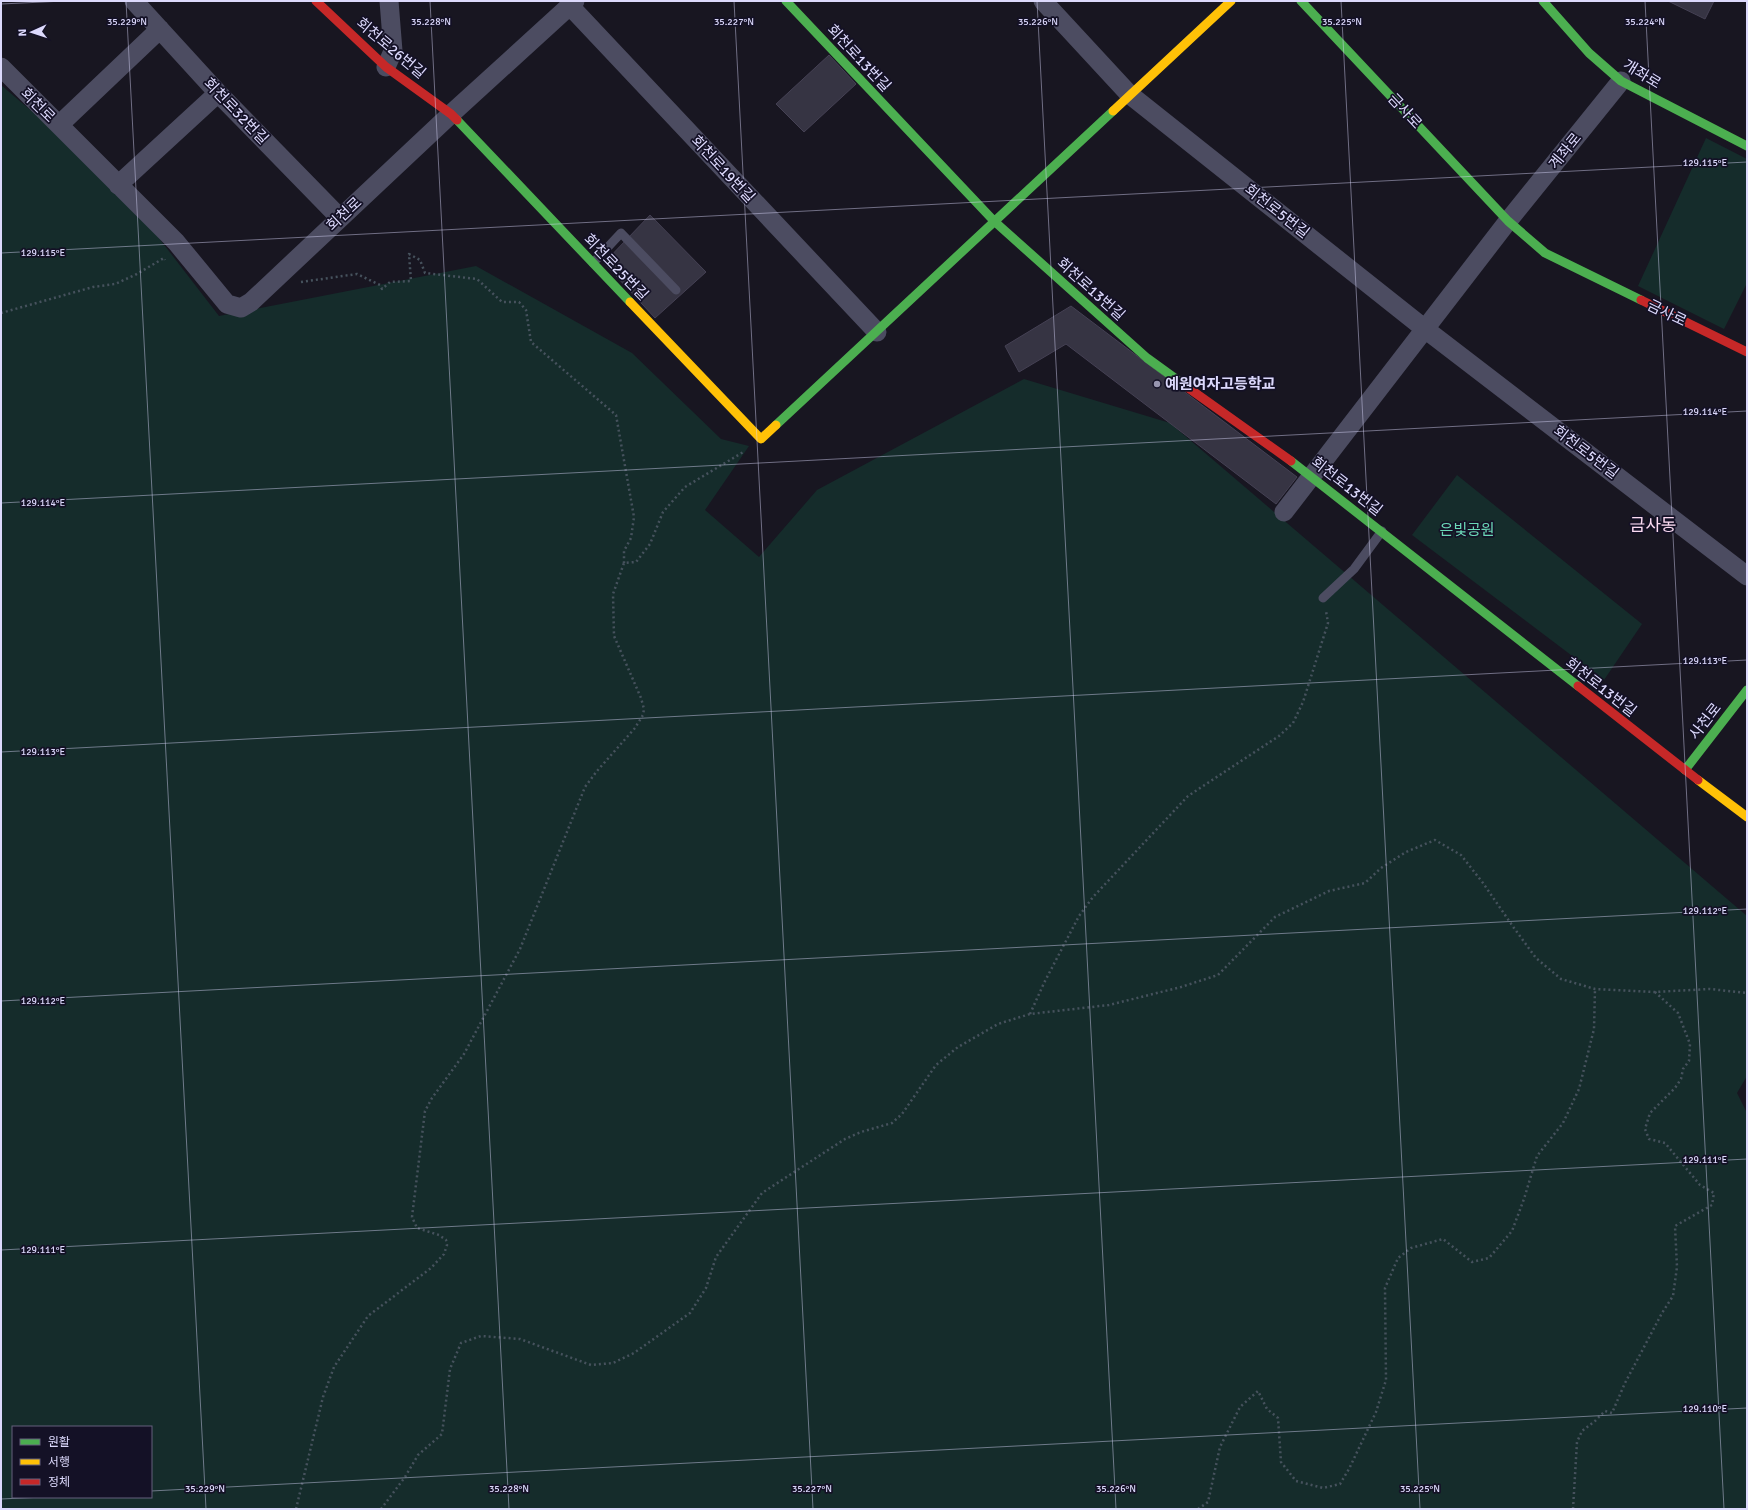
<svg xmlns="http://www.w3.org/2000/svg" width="1748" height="1510" font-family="Signika,'Noto Sans KR',sans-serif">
<rect width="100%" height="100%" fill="#181621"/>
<path fill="#152c2b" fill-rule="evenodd" d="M1,85L118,185L219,316L476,266L632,353L721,439L749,446L705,510L759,557L817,490L1024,379L1170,423L1747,916V1076L1737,1093L1747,1113V1509H1ZM13,1427H151V1497H13Z
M1706,138L1747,159V283L1724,329L1638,286Z
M1457,475L1642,624L1604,680L1412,535Z"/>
<path fill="#363443" stroke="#454154" d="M1668,1H1714L1705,19Z
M829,55L856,84L804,132L776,104Z
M650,215L706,272L655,318L604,263Z
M1071,306L1297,477L1276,504L1066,344L1019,372L1005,346Z"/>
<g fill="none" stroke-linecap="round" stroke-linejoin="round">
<path stroke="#46525d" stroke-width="2.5" stroke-dasharray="2 3" stroke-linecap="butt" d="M301,282L357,274L380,285L382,289L390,282L411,281L409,254L420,260L425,273L477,279L502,302H519L526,310L531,342L616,415L634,517L631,538L624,551V563
M1,313L93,287L115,284L135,275L164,258L165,260
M1030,1014L1044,983L1079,916L1093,897L1188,796L1279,736L1293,723L1303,702L1328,623L1326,611
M296,1509L323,1397L334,1367L368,1316L431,1268L444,1254L447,1245L446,1240L439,1235L417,1228L412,1217L425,1111L432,1098L464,1054L520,949L585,787L597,771L635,728L643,715L644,709L641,698L614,636L613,594L624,563L636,562L650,544L663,512L685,487L745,451
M381,1509L405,1477L418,1455L442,1434L450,1369L461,1343L481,1336L520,1339L591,1365L613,1363L634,1353L690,1313L706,1288L716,1257L762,1193L845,1139L861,1132L892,1123L902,1114L936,1065L958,1047L998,1024L1030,1014L1109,1005L1181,987L1218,975L1275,917L1329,891L1365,883L1381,868L1406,852L1435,840L1461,855L1483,883L1514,928L1536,958L1561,979L1595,989L1654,992L1710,989L1747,993
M1198,1509L1208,1502L1220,1447L1240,1407L1258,1391L1267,1409L1278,1418L1281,1462L1296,1481L1323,1488L1340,1484L1349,1469L1376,1412L1386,1380L1385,1288L1398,1258L1411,1248L1443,1239L1472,1262L1489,1258L1512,1231L1524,1199L1537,1156L1563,1123L1579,1089L1594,1029L1595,989
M1573,1509L1577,1442L1582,1431L1595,1421L1605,1411L1612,1413L1625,1383L1662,1313L1673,1296L1677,1267L1675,1226L1712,1205L1714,1193L1700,1185L1665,1143L1649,1139L1645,1129L1650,1113L1675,1088L1681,1079L1683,1069L1689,1061L1690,1044L1678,1013L1655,992"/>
<path stroke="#4c4c61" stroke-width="9" d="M593,263L621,233L676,290
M1323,598L1354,569L1382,531"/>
<path stroke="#4c4c61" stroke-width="19" d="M134,1L218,93L340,218
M1043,1L1129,94L1425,329L1747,576
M570,6L877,332
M1,67L176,242L227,304L241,308L251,302L451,114L575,1
M386,67L393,51L389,1
M59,125L160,29
M118,185L218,93
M1284,512L1508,221L1621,81"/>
<path stroke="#4caf50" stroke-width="9" d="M786,1L994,221L1147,358L1187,387
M1301,1L1508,221L1545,253L1641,300
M1543,1L1589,53L1621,81L1747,146
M457,120L630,302
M776,425L1113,111
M1291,461L1578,686
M1685,770L1747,690"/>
<path stroke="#ffc107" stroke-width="9" d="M1113,111L1231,1
M630,302L761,439L776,425
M1698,780L1747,817"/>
<path stroke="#c62828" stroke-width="9" d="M316,1L386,67L451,114L457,120
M1641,300L1747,352
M1187,387L1291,461
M1578,686L1698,780"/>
</g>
<path fill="none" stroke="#dcd9fc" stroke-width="1" stroke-opacity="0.45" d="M126,1L206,1509M430,1L509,1509M734,1L813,1509M1037,1L1116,1509M1341,1L1420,1509M1645,1L1724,1509M1,4L64,1M1,253L1747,162M1,503L1747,411M1,752L1747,660M1,1001L1747,909M1,1250L1747,1159M151,1491L1747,1408M1,1499L44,1497"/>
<circle fill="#9795af" stroke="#141126" stroke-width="1.5" cx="1157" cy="384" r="4"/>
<g text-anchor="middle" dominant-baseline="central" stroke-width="3.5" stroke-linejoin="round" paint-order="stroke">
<g font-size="15" fill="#dcd9fc" stroke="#141126">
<text transform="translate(391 48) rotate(40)">회천로26번길</text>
<text transform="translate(859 58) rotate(47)">회천로13번길</text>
<text transform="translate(1642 74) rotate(31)">개좌로</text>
<text transform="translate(38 105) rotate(45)">회천로</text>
<text transform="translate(236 111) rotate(46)">회천로32번길</text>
<text transform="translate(1405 111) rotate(47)">금사로</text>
<text transform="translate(1565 151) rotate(-51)">계좌로</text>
<text transform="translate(723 169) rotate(47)">회천로19번길</text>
<text transform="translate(1277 211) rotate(38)">회천로5번길</text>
<text transform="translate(344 214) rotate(-43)">회천로</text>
<text transform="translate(616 267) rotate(46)">회천로25번길</text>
<text transform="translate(1091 289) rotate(42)">회천로13번길</text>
<text transform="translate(1667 313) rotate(26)">금사로</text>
<text transform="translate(1586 452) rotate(37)">회천로5번길</text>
<text transform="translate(1347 486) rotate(38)">회천로13번길</text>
<text transform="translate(1601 687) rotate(38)">회천로13번길</text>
<text transform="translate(1705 721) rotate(-52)">사천로</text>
</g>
<g font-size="15" font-weight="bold" fill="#dcd9fc" stroke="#141126" text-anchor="start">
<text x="1165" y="384">예원여자고등학교</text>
</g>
<g font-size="15" fill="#6ad7b7" stroke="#141126">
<text x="1467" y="530">은빛공원</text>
</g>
<g font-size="17" fill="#fcdbf2" stroke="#141126">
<text x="1653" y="525">금사동</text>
</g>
</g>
<g font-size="10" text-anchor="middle" fill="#dcd9fc" stroke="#141126" stroke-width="3.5" stroke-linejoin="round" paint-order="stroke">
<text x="127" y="25">35.229°N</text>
<text x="431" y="25">35.228°N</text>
<text x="734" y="25">35.227°N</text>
<text x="1038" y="25">35.226°N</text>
<text x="1342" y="25">35.225°N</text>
<text x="1645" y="25">35.224°N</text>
<text x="1705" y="166">129.115°E</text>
<text x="43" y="256">129.115°E</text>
<text x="1705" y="415">129.114°E</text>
<text x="43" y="506">129.114°E</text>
<text x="1705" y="664">129.113°E</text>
<text x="43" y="755">129.113°E</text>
<text x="1705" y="914">129.112°E</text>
<text x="43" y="1004">129.112°E</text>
<text x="1705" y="1163">129.111°E</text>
<text x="43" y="1253">129.111°E</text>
<text x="1705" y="1412">129.110°E</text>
<text x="205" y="1492">35.229°N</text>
<text x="509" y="1492">35.228°N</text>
<text x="812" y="1492">35.227°N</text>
<text x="1116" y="1492">35.226°N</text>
<text x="1420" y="1492">35.225°N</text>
</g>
<rect width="1748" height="1510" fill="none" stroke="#dcd9fc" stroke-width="4"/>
<rect x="12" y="1426" width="140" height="72" fill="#141126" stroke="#64617c"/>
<rect x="20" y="1439" width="20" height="6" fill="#4caf50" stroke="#64617c"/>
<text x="48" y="1446" font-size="12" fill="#dcd9fc">원활</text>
<rect x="20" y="1459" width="20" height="6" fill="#ffc107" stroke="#64617c"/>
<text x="48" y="1466" font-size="12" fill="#dcd9fc">서행</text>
<rect x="20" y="1479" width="20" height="6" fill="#c62828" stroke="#64617c"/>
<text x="48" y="1486" font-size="12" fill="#dcd9fc">정체</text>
<g transform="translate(32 32) rotate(267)" stroke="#141126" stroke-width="3" paint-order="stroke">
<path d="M0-3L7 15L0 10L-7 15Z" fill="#dcd9fc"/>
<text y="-6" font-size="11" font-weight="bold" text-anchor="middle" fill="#dcd9fc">N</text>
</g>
</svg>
